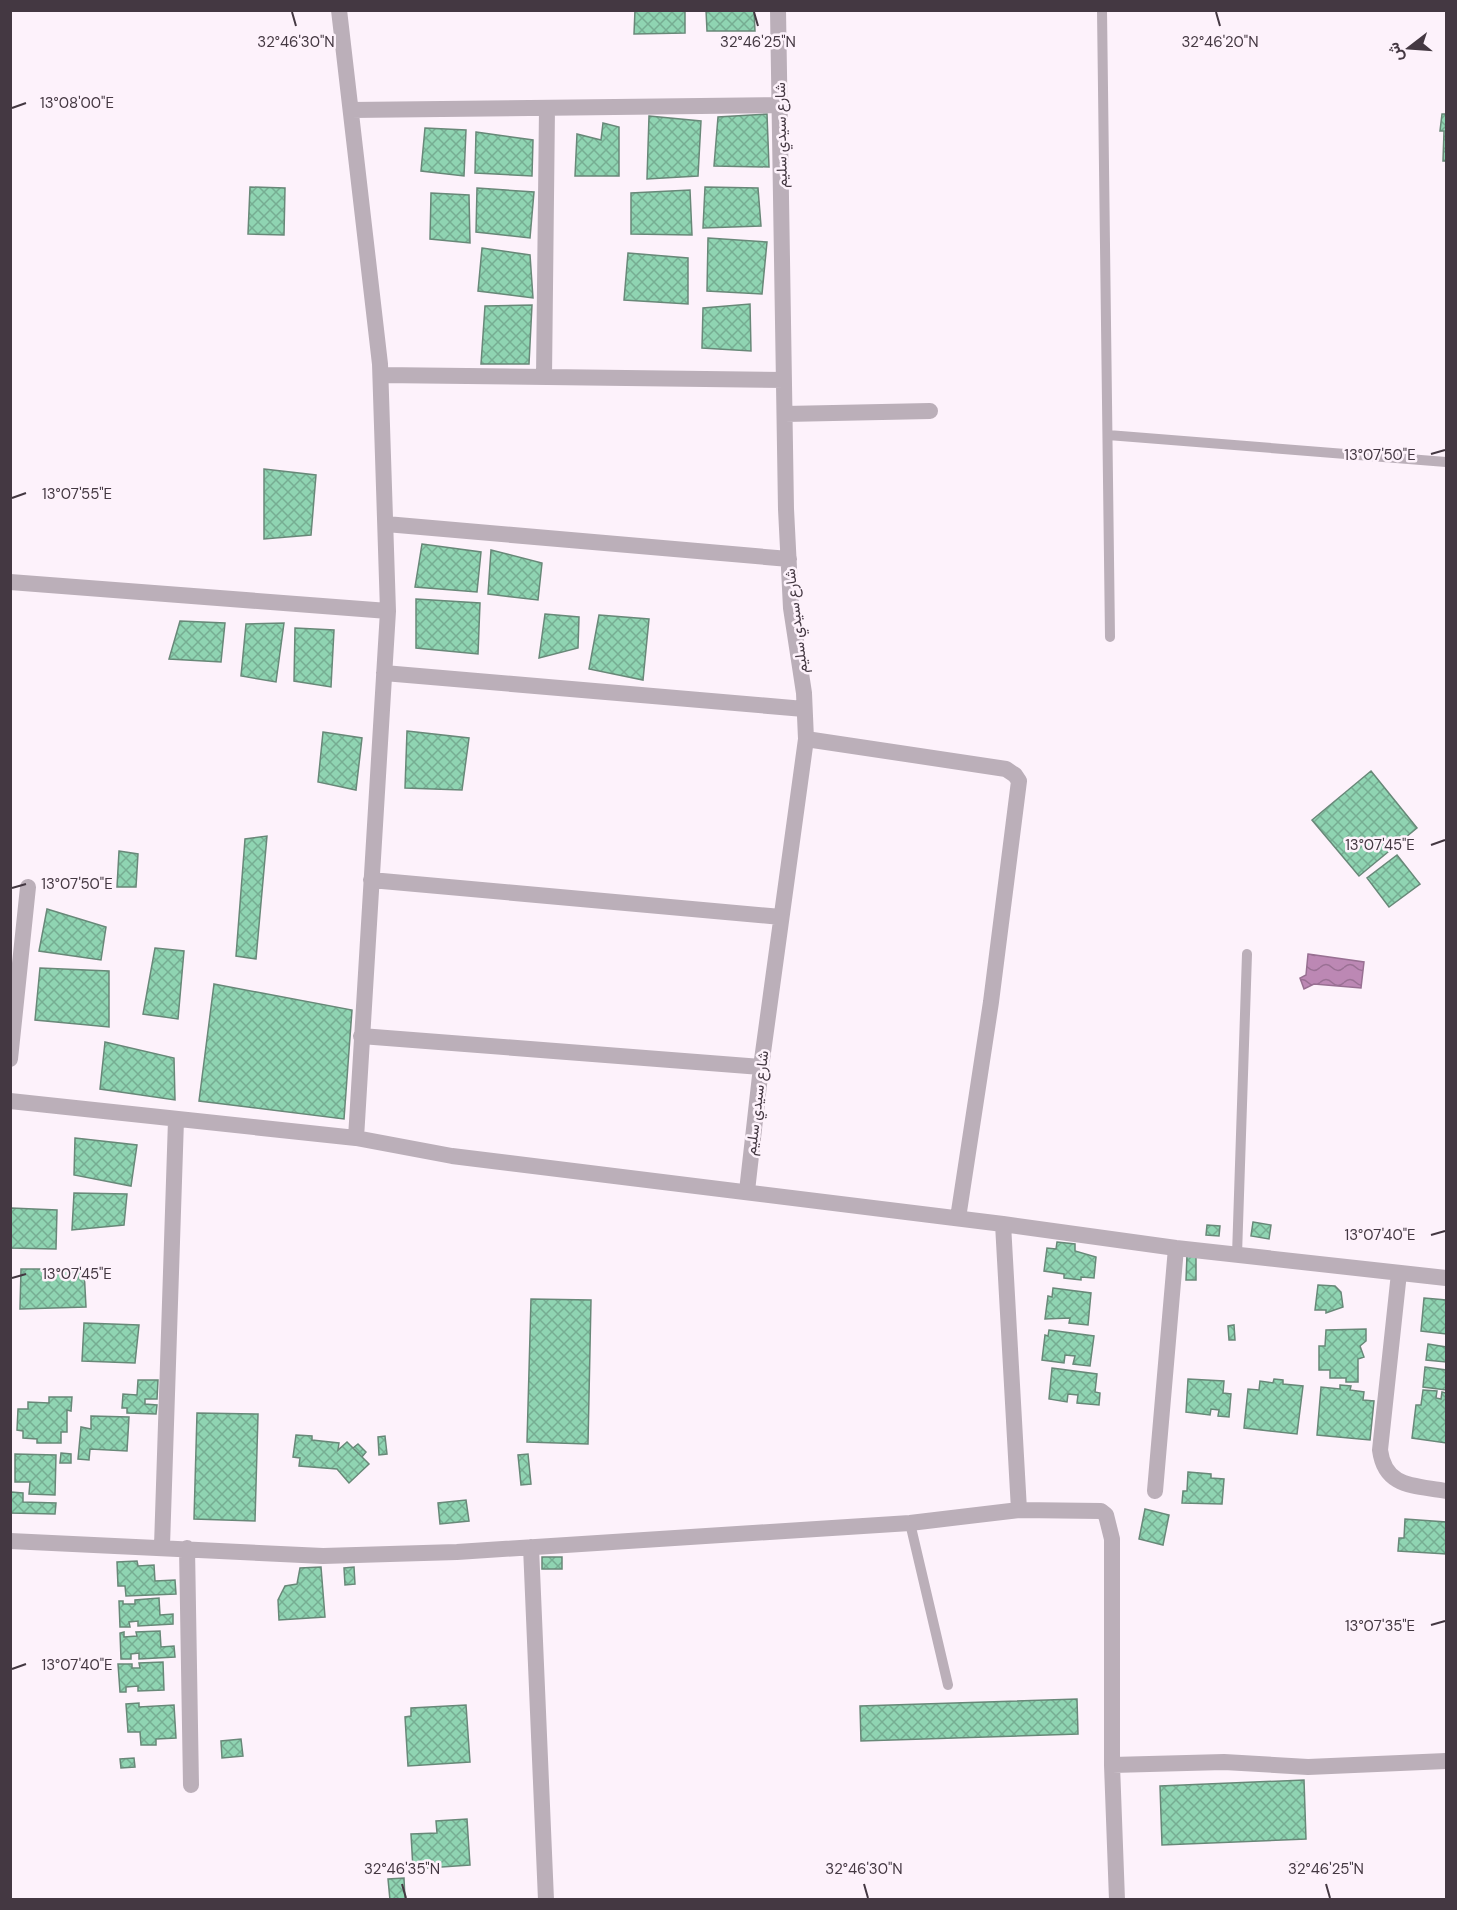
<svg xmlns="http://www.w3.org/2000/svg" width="1457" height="1910" font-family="'DM Sans',Vazirmatn,sans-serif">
<defs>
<pattern id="water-waves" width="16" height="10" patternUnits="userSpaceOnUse" patternTransform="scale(1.5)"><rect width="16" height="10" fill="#bc88b4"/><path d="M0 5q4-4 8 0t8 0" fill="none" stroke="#9a7094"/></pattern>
<pattern id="building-cross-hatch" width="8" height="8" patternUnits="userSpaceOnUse" patternTransform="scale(1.5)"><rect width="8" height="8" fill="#8fd4b2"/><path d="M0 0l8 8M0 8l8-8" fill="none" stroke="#76ad92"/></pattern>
</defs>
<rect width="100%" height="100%" fill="#fdf2fb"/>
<path fill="url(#water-waves)" stroke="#987092" stroke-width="1.5" d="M1308,954L1364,962L1361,988L1314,984L1304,989L1300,978L1306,975Z"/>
<path fill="url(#building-cross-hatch)" stroke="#688878" stroke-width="1.5" d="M635,10H685V33L634,34Z
M706,10H754L755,31H707Z
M767,114L769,167L714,166L718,117Z
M1442,114H1446V161H1443L1444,131H1440Z
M649,116L701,121L698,176L647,179Z
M603,123L619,127V176H575L577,134L601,140Z
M425,128L466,130L464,176L421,171Z
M476,132L533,140L532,176L475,173Z
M250,187L285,188L284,235L248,234Z
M705,187L758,188L761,226L703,228Z
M477,188L534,192L530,238L476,232Z
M690,190L692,235L631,234V193Z
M431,193L469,195L470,243L430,239Z
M708,238L767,242L762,294L707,291Z
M482,248L530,255L533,298L478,291Z
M628,253L688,258V304L624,300Z
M750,304L751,351L702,348L703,308Z
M532,305L529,364H481L485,306Z
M264,469L316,475L311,535L264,539Z
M422,544L481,552L477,592L415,587Z
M491,550L542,563L538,600L488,594Z
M416,599L480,603L478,654L416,648Z
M545,614L579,617L578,648L539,658Z
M599,615L649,619L643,680L589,669Z
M180,621L225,623L221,662L169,659Z
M284,623L276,682L241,676L246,624Z
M295,628L334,630L331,687L294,681Z
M407,731L469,738L462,790L405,788Z
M323,732L362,738L356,790L318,782Z
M1371,771L1417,828L1359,876L1312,820Z
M267,836L256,959L236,956L245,839Z
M119,851L138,854L136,887H117Z
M1397,855L1420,884L1389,907L1367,878Z
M47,909L106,927L101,960L39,951Z
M155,948L184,951L178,1019L143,1014Z
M40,968L109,971V1027L35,1020Z
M214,984L352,1010L344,1119L199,1101Z
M105,1042L174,1058L175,1100L100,1089Z
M75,1138L137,1145L131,1186L74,1175Z
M74,1193L127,1194L124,1225L72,1230Z
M11,1208L57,1210L56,1249L10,1248Z
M1253,1222L1271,1225L1269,1239L1251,1236Z
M1207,1225L1220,1226L1219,1236L1206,1235Z
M1057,1242L1075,1244V1251L1096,1257L1094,1278L1081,1277V1280L1064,1278V1274L1044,1271L1047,1248L1056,1249Z
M1187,1255H1196V1280H1186Z
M21,1269H84L86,1307L20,1309Z
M1318,1285L1335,1286L1341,1292L1343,1307L1326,1313V1310H1315Z
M1053,1288L1091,1293L1088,1325L1069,1323L1070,1318L1045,1319L1048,1296L1052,1297Z
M1424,1298L1446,1300V1334L1421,1331Z
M531,1299L591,1300L588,1444L527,1442Z
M84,1323L139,1325L135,1363L82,1361Z
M1234,1325L1235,1340H1229L1228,1326Z
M1366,1329V1341L1360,1346L1364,1357L1358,1359V1382H1346V1378H1330V1370H1319V1346H1325L1326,1330Z
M1049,1330L1094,1336L1090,1366L1073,1364L1075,1356L1065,1355L1064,1363L1042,1360L1045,1335L1048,1336Z
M1428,1344L1446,1347V1362L1426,1360Z
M1425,1367L1446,1370V1390L1423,1387Z
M1052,1368L1097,1374L1095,1392L1100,1393L1099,1405L1077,1403L1078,1395L1068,1394L1067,1402L1049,1399Z
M1188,1379L1224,1381L1223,1393L1231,1394L1229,1417L1218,1416L1219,1410L1211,1409L1210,1415L1186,1412Z
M1274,1379L1283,1380V1384L1303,1386L1297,1434L1244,1428L1248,1389L1259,1390L1260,1381L1273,1383Z
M138,1380H158L157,1399H145V1404L157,1405L156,1414L127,1413V1408H122L123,1394L137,1395Z
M1340,1385L1351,1386L1350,1390L1364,1392L1363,1400L1374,1401L1370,1440L1317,1435L1321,1387L1340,1389Z
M1423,1390L1437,1391L1436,1398L1441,1399L1442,1392L1446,1393V1443L1412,1438L1416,1405H1421Z
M49,1397H72L71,1411L67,1410V1432H61V1443H37V1439L23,1438V1431L17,1430L18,1409H28V1402L49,1403Z
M197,1413L258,1414L255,1521L194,1519Z
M91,1416L129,1417L127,1451L90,1449L89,1460L78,1459L81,1427L91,1429Z
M296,1435L312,1436V1440L339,1443L338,1450L347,1442L369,1464L349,1483L337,1469L299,1466L300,1458L293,1457Z
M385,1436L387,1454L379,1455L378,1437Z
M358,1444L366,1452L362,1457L353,1448Z
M61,1453L71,1454V1463H60Z
M15,1454L56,1455L55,1495L29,1494L30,1482H15Z
M528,1454L531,1484L521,1485L518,1455Z
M1188,1472L1211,1474V1478L1224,1479L1222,1504L1182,1503L1183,1491H1187Z
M11,1492L23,1493V1502L56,1503L55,1514L10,1513Z
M466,1500L469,1521L440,1524L438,1503Z
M1145,1509L1169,1515L1163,1545L1139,1539Z
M1405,1519L1446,1522V1554L1398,1551L1399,1538H1404Z
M542,1557H562V1569H542Z
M137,1561L138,1566L154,1565L155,1581L175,1580L176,1594L126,1596L125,1586H118L117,1562Z
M321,1567L325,1617L279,1620L278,1600L285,1586L297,1584L300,1568Z
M354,1567L355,1584L345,1585L344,1568Z
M159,1598L160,1615L173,1614V1624L138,1626V1621L129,1622L130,1627H120L119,1601H123V1604H135V1600Z
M160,1631L161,1647L174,1646L175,1657L139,1659V1653L131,1654V1659H121L120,1633L124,1632V1637L137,1636L136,1632Z
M163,1662L164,1690L138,1691V1686L126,1687V1692H120L118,1664H132V1668H140L139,1663Z
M1077,1699L1078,1734L861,1741L860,1706Z
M139,1703V1707L174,1705L176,1738L156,1739V1745H141L140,1732H128L126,1704Z
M466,1705L470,1762L408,1766L405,1717L411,1716V1708Z
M241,1739L243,1756L222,1758L221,1741Z
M134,1758L135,1767L121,1768L120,1759Z
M1304,1780L1306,1839L1162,1845L1160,1786Z
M467,1819L470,1865L413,1869L411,1834L437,1833L436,1821Z
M1292,1862L1306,1863L1305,1873L1291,1872Z
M404,1878L405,1900H390L388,1879Z"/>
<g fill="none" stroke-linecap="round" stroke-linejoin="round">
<path stroke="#bbafb9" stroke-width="10" d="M1102,10L1110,637
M1108,435L1446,462
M1237,1255L1247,954
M910,1523L948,1685"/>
<path stroke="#bbafb9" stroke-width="16" d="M339,10L380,364L388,611L356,1138L452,1156L1003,1224L1019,1510
M351,110L780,105
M381,375L784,380
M544,377L547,108
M785,414L930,411
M386,524L789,559
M10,582L388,611
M384,673L804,709
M806,739L1006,769L1015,775L1019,781L991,1002L958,1218
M371,880L781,917
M361,1036L761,1067
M10,1059L28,887
M10,1101L356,1138
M747,1191L761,1067L806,739L804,693L791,608L786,509L778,10
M1003,1224L1176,1248L1446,1278
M1399,1273L1380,1450C1385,1488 1414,1485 1446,1491
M1155,1491L1176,1248
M10,1541L323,1556L457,1552L910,1523L1019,1510L1101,1511L1106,1515L1112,1539V1765L1117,1900
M162,1546L176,1120
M531,1547L546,1900
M187,1548L191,1785
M1112,1765L1224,1762L1308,1767L1446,1761"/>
</g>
<path fill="none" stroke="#443842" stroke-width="2" d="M292,12L296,26M754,12L758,26M1216,12L1220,26M12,108L26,103M1431,454L1445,450M12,498L26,493M1431,845L1445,840M12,888L26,884M1431,1235L1445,1231M12,1278L26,1274M1431,1625L1445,1621M12,1669L26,1664M402,1884L406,1898M864,1884L868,1898M1326,1884L1330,1898"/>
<g text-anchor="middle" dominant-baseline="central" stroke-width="5" stroke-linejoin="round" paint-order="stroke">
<g font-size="15" fill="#443842" stroke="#fdf2fb">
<text transform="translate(781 135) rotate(-91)">شارع سيدي سليم</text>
<text transform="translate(796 621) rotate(-97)">شارع سيدي سليم</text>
<text transform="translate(757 1103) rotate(-83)">شارع سيدي سليم</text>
</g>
</g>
<g font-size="15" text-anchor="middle" fill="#443842" stroke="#fdf2fb" stroke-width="5" stroke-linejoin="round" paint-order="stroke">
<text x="296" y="47">32°46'30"N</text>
<text x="758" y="47">32°46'25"N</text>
<text x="1220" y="47">32°46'20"N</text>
<text x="77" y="108">13°08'00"E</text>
<text x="1380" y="460">13°07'50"E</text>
<text x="77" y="499">13°07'55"E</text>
<text x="1380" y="850">13°07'45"E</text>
<text x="77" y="889">13°07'50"E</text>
<text x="1380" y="1240">13°07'40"E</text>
<text x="77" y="1279">13°07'45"E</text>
<text x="1380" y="1631">13°07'35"E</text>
<text x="77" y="1670">13°07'40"E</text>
<text x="402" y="1874">32°46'35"N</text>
<text x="864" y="1874">32°46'30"N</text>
<text x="1326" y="1874">32°46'25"N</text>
</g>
<rect width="1457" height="1910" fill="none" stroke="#443842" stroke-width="24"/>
<g transform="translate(1409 48) rotate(253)" stroke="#fdf2fb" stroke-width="4.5" paint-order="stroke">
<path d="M0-4.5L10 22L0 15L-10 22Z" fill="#443842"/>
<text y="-9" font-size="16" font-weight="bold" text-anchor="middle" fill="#443842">ش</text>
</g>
</svg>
